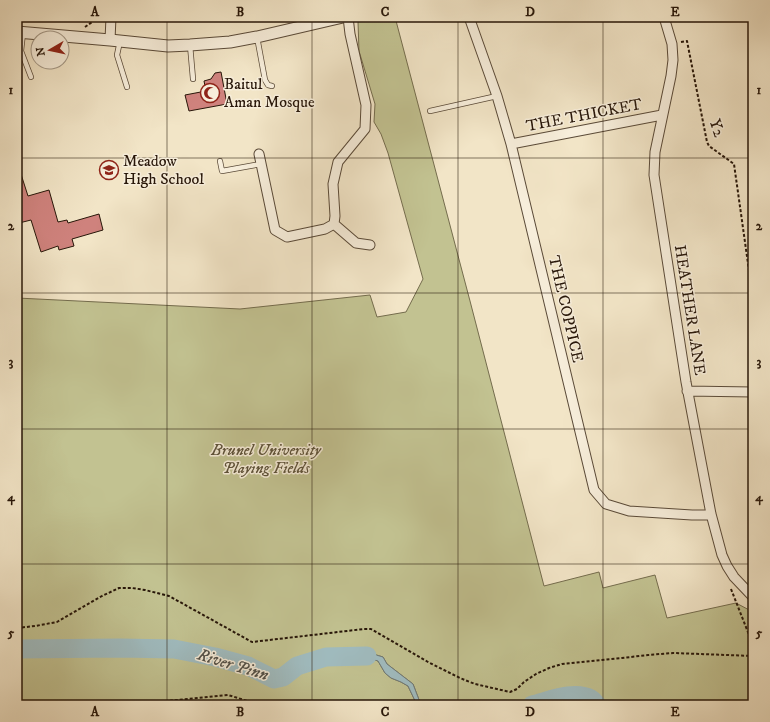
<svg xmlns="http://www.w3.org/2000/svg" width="770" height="722" font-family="'IM FELL DW Pica',serif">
<rect width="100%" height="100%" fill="#f2e5c7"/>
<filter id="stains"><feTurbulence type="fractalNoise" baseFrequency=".005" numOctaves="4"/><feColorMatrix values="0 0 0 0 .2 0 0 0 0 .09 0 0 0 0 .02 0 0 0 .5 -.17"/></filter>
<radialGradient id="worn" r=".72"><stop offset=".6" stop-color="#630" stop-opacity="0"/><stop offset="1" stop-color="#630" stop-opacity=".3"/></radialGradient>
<path fill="#c2c291" stroke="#746c4d" d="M384,17H395L470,301L544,586L599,572L603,588L655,575L667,618L736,603L753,612V705H592C585,697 574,700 565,702L564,705H421L413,684L387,664L383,657L363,651L357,659L366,657L378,661L385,673L391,678L401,682L408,686L417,705H17V298L240,309L370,295L377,317L406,312L423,279L388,153L381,134L374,122L375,104L359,51L358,22Z"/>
<path fill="#a0bcc0" stroke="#707a77" d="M363,651L383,657L387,664L413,684L421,705H417L408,686L401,682L391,678L385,673L378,661L366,657L357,659L342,657L355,652Z"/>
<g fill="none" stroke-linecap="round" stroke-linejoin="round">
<path stroke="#a0bcc0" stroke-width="19" d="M17,649L120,648L174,649L215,657L248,666L274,679L283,677L297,666L326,657L367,656
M532,705C549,701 574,690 591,699C593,700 595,703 597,705"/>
</g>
<path fill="#cf827d" stroke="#271609" d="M221,72L227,104L189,111L185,95L206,91L204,81L211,79L215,73Z
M17,168H19L28,196L49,190L58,222L67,220L68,223L99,214L103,230L72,239L74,246L59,250L58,246L41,252L31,220L19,223L17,218Z"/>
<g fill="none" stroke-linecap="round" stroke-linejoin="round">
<g stroke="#5a4a38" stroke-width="6">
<path id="service" d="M23,33L21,51L31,77
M257,37L265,80L268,85L272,86
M120,41L117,55L127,87
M190,45L193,79
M430,111L497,96
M220,161L222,171L261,164"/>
</g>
<g stroke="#5a4a38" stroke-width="11">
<path id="minor" d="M469,17L497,96L511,144L594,490L606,504L629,511L692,515H706L711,514
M664,17L672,44L673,60L671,76L655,152L654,175L686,382L711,514L722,555L727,566L734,577L753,597
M110,40L111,17
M511,144L662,115
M259,154L275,230L287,237L325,229L334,224L335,216L333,184L338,162L365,129L366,105L350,34L348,17
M334,224L356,243L370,245
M687,391L753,392"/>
</g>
<g stroke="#5a4a38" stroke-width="13">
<path id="tertiary" d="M17,32L110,40L168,46L190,45L230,42L257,37L343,17"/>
</g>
<path stroke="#271609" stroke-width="2" stroke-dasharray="3 2" stroke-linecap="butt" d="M85,27L99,17
M681,42L687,41L707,142L709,146L734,164L753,299
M731,589L753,645
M17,628L35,626L57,622L102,596L119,588H132L145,590L169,596L252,642L364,629H371L428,662L460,678L475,684L510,692L517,689L524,682L536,674L549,668L562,664L622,658L648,655L673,653L753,656
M125,705L228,695L254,703L256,705"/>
<use href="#service" stroke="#f7eedb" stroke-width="4.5"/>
<use href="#minor" stroke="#f7eedb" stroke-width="9"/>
<use href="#tertiary" stroke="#f7eedb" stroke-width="11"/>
</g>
<path fill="none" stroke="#271609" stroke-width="1" stroke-opacity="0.55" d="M167,17V705M312,17V705M458,17V705M603,17V705M17,158H753M17,293H753M17,429H753M17,564H753"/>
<defs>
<g id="mosque-ring" transform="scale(1)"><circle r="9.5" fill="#f7eedb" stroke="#8f2418" stroke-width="1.5"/><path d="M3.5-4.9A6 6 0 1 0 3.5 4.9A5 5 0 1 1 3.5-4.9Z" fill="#8f2418"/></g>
<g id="school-ring" transform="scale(1)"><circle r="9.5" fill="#f7eedb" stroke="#8f2418" stroke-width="1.5"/><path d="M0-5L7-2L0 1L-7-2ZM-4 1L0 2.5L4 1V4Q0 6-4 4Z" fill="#8f2418"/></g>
</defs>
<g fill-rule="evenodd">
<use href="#mosque-ring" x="210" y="93"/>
<use href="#school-ring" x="109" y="170"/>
</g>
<g text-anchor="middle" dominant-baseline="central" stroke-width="3" stroke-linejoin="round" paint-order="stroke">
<g font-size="16" fill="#271609" stroke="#f7eedb" text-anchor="start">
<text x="224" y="84">Baitul<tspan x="224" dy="18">Aman Mosque</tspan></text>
<text x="123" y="161">Meadow<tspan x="123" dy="18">High School</tspan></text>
</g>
<g font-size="16" fill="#271609" stroke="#f7eedb">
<text transform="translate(584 115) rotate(-11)">THE THICKET</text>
<text transform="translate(717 128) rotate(72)">Y2</text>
<text transform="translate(566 309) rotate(77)">THE COPPICE</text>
<text transform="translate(690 310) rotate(81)">HEATHER LANE</text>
</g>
<g font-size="16" font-style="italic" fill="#5d5239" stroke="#f7eedb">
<text x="266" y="450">Brunel University<tspan x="266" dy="18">Playing Fields</tspan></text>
</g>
<g font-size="17" font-style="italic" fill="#515049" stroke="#f7eedb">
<text transform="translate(233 665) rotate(17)">River Pinn</text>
</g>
</g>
<rect width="770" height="722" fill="none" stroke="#f2e5c7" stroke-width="44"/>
<g transform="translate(50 50) rotate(261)"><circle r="19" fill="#f7eedb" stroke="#a49887"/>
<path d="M0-3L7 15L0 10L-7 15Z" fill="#8f2418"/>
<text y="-6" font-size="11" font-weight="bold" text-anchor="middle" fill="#271609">N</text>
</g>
<rect x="22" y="22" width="726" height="678" fill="none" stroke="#271609" stroke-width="1.5"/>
<g font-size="13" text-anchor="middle" font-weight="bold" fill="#271609">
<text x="95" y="16">A</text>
<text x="240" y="16">B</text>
<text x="385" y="16">C</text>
<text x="530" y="16">D</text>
<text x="675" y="16">E</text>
<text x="11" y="94">1</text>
<text x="759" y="94">1</text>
<text x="11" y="230">2</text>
<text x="759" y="230">2</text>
<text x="11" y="366">3</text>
<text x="759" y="366">3</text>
<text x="11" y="501">4</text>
<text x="759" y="501">4</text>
<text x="11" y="637">5</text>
<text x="759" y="637">5</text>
<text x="95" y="716">A</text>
<text x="240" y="716">B</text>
<text x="385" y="716">C</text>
<text x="530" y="716">D</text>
<text x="675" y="716">E</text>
</g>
<rect width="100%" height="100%" filter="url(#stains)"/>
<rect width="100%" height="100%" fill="url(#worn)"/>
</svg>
